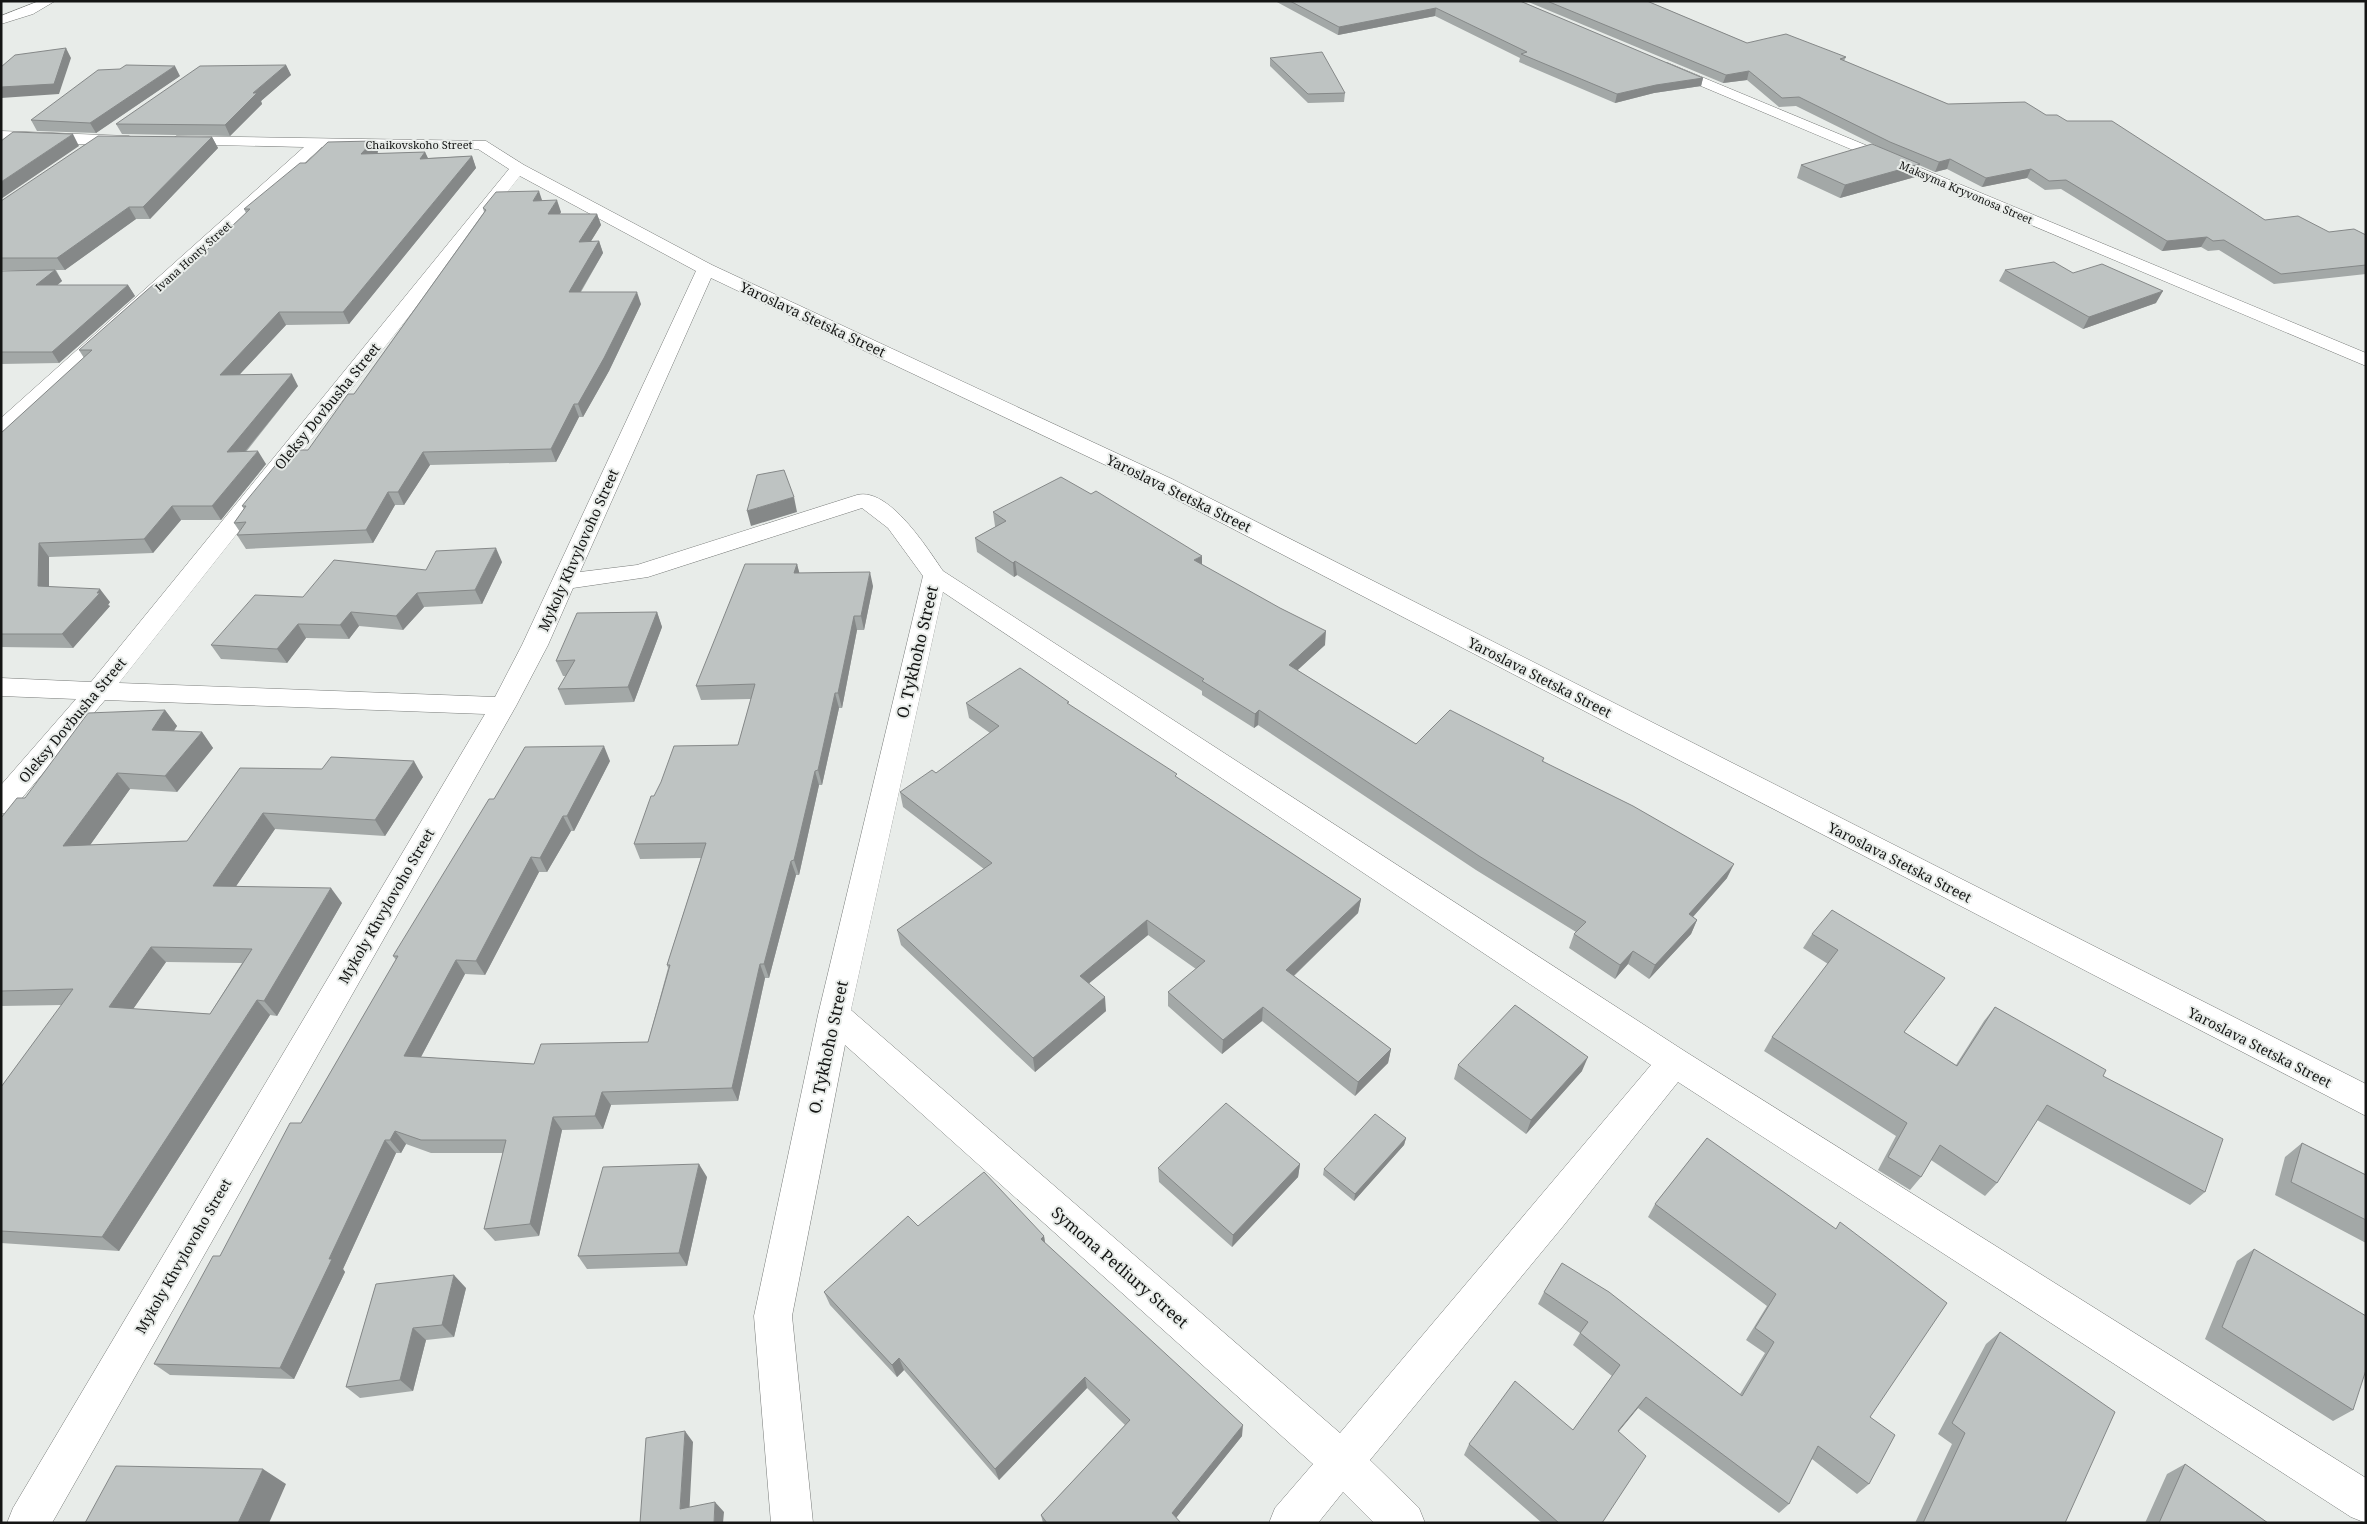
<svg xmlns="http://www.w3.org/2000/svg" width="2367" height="1524" font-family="'Noto Serif',serif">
<rect width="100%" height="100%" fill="#e8ece9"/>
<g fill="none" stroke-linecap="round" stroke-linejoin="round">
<g stroke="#787b79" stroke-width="1">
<path id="street" d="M39,1H55L33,14L1,24V16Z
M1668,63L2366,353V366L1663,70L1661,67L1663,64Z
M1,131L129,136L137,141L129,146L1,141Z
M177,136L486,141L524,165L712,265L1172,479L2366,1084V1116L1156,489L711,278L580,572L637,565L857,495C889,487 927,548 943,571L1686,1052L2366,1478V1523L2351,1517L1678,1082L1564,1225L1370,1460L1419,1508L1425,1523H1374L1343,1492L1318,1523H1269L1275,1508L1313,1464L845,1045L792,1316L813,1523H771L754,1316L818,1015L923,576L888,528L862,508L648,577L573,588L548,645L516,706L52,1523H7L13,1508L485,714L105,700L11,811L1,814V785L76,699L1,696V678L91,682L509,169L478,149L322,147L8,433L1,435V418L304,147L172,144L169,141ZM520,176L696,271L522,645L495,697L119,683ZM943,592L1651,1065L1340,1433L851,1010Z"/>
</g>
<use href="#street" fill="#fff" fill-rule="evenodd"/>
</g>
<path fill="#a3a8a7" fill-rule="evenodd" d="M1275,1H1520L1703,78L1701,86L1654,93L1615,103L1519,62L1520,58L1435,16L1338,35Z
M1526,1H1647L1747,43L1846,57L1844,61L1948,104L2046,115L2067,121L2265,220L2329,232L2366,235V274L2274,284L2219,250L2208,251L2201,247L2162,251L2061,189L2045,190L2027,178L1982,187L1947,169L1935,172L1919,165L1915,177L1840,198L1797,178L1801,165L1879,147L1796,106L1779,107L1747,80L1723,83Z
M1270,58L1345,93L1344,102L1308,103L1270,66Z
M286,65L291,75L261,101L262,104L230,136L122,134L116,124Z
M180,76L96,133L37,131L31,120Z
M212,137L218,148L150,219H136L65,270H56L62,281L57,285H128L135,296L59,363L1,364V271L33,270H1V201Z
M373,141L378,152L377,154L425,152L428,158L472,156L476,168L349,324L286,325L239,375L298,386L246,452L266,464L221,520H181L153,553L49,557V587L110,602L108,605L110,606L73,648L1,647V433L84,358L79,350L171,284L246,213L244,209L306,163Z
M542,201L561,212L560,214H597L601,225L591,241H599L603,253L581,292L641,304L609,371L583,417H579L556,462L430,465L404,505H395L373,543L246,549L237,535L240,532L234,523L244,509L242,506L308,450L354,394L484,212L483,208Z
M2005,270L2073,273L2156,303L2083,329L1999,281Z
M993,512L1202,565L1325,645L1297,670L1416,744L1544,758L1543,762L1727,878L1693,917L1697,920L1691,934L1649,979L1628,964L1615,979L1569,948L1574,934L1576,932L1476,870L1258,725L1254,728L1202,695V691L1017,575L1014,577L977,552L975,538L995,527V526Z
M502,562L482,604L424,607L403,630L359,626L349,639L306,638L287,663L221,659L211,645L303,597L426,570Z
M797,564L799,573L873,586L864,630H857L842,708H839L822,785H819L799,875H796L769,978H765L738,1101L611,1105L603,1129L562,1130L539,1236L495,1241L484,1229L503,1153H431L406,1144L401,1153H396L343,1269L345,1272L294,1379L170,1375L154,1364L301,1123L396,960L393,956L494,799L610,761L574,831H571L547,872H539L485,975L465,974L421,1057L534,1064L648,1042L668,968L667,965L701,858L640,859L634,844L654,796L738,745L751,699L701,700L696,686Z
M657,612L662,627L634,702L565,705L558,689L566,676H563L556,661Z
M966,703L1069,705L1177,778L1361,899L1358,913L1294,976L1391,1049L1388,1063L1355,1096L1262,1021L1222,1054L1168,1006V992L1196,969L1148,935L1089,983L1106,1011L1035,1072L901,945L897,930L984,869L903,807L900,792L936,773L990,733L969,718Z
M165,710L177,726L174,731L202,732L213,748L177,792L130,789L90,845L187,841L240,768L423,777L385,836L275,829L236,886L342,903L277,1016L270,1015L119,1251L1,1243V1087L62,1005L1,1006V818L25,798ZM166,962L242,963L210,1014L133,1009Z
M1812,934L1945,978L1904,1032L1956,1065L1984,1021L1995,1007L2103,1076L2205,1192L2190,1205L2037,1120L1997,1183L1985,1196L1931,1160L1921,1177L1910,1190L1878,1170L1896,1136L1764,1051L1772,1037L1828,964L1803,948Z
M1458,1065L1582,1071L1526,1134L1454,1079Z
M1406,1138L1404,1145L1354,1201L1323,1175L1324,1169Z
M1707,1138L1870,1417L1869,1484L1857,1494L1812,1459L1789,1504L1779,1513L1638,1408L1618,1432L1602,1523H1542L1464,1455L1469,1444L1573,1430L1612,1376L1573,1345L1580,1333L1538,1304L1544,1292L1740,1394L1765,1353L1746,1340L1767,1306L1648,1217L1655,1204Z
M2302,1143L2366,1175V1243L2275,1195L2285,1157Z
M1300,1164L1298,1177L1232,1247L1159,1182L1158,1168Z
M707,1177L687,1266L587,1269L578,1256Z
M918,1226L1044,1236L1045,1243L1242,1436L1176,1518L1181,1523H1043L1041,1515L1125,1425L1087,1388L999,1480L904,1370L897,1377L830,1305L824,1292Z
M2254,1249L2353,1410L2333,1421L2205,1339L2237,1261Z
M376,1284L466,1288L454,1337L426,1340L413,1391L360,1398L346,1387Z
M2000,1332L2065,1523H1915L1952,1444L1938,1434L1986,1344Z
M2185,1464L2268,1523H2145L2167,1474Z"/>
<path fill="#858888" d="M1436,8L1435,16L1338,35L1339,27Z
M66,48L71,58L59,94L1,98V87Z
M286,65L291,75L261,101L262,104L230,136L225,125L253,93Z
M175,66L180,76L96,133L90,123Z
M1749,71L1747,80L1723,83L1726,75Z
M1703,78L1701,86L1654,93L1615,103L1617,94L1656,85Z
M73,134L79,146L1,199V182Z
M212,137L218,148L150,219L143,207Z
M373,141L378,152L366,165L361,154Z
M425,152L430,163L420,159Z
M472,156L476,168L349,324L343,312Z
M1950,159L1947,169L1935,172L1939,162Z
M1920,164L1915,177L1840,198L1845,185Z
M2031,169L2027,178L1982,187L1986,178Z
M539,191L543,203L533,201Z
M557,200L561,212L552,226L548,214Z
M129,207L136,219L65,270L57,258Z
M597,214L601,225L583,254L579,242Z
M2207,237L2201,247L2162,251L2167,241Z
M599,241L603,253L573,304L569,292Z
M55,270L62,281L44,297L36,285Z
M128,285L135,296L59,363L52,352Z
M2163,291L2156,303L2083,329L2089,317Z
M637,292L641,304L609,371L583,417L578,404Z
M279,312L286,325L227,388L220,375Z
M292,374L298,386L234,465L227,452Z
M574,404L579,417L556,462L551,449Z
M258,451L266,464L221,520L212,506Z
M423,452L430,465L404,505L398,492Z
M388,492L395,505L373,543L366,530Z
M794,497L797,512L751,526L747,511Z
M172,506L181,520L153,553L144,539Z
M39,543L49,557V600L38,586Z
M496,548L502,562L482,604L475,590Z
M1202,556V570L1194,560Z
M1015,561L1017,575L1014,577L1013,563Z
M797,564L801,579L794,573Z
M870,572L873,586L864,630L861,616Z
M100,589L110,602L108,605L110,606L73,648L62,634Z
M417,593L424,607L403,630L396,616Z
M351,612L359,626L349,639L340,625Z
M657,612L662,627L634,702L628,687Z
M854,616L857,630L842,708L838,693Z
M298,624L306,638L287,663L277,649Z
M1326,631L1325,645L1288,679L1289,665Z
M835,693L839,708L822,785L818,770Z
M165,710L177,726L164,745L152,730Z
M1259,710L1258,725L1254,728L1255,714Z
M202,732L213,748L177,792L165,776Z
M604,746L610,761L574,831L567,816Z
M414,761L423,777L385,836L375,820Z
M815,771L819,785L799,875L794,860Z
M117,773L130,789L78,862L63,846Z
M263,813L275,829L226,901L213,886Z
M563,816L571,831L547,872L540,858Z
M531,857L539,872L485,975L476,961Z
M791,861L796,875L769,978L764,964Z
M1734,864L1727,878L1683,928L1689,914Z
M331,888L342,903L277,1016L264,1001Z
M1361,899L1358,913L1285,984L1286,970Z
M1147,920L1148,935L1081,990L1080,976Z
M1697,920L1691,934L1649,979L1655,965Z
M151,947L166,962L124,1022L109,1007Z
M1633,951L1628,964L1615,979L1620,965Z
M456,960L465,974L414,1070L404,1056Z
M760,964L765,978L738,1101L732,1088Z
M1105,997L1106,1011L1035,1072L1033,1058Z
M257,1000L270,1015L119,1251L102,1237Z
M1263,1007L1262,1021L1222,1054L1223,1040Z
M1391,1049L1388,1063L1355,1096L1358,1082Z
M1588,1057L1582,1071L1526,1134L1531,1120Z
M602,1092L611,1105L603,1129L595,1116Z
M553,1117L562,1130L539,1236L530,1224Z
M395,1131L406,1144L401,1153L390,1140Z
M1406,1138L1404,1145L1354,1201L1355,1194Z
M385,1140L396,1153L343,1269L345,1272L294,1379L280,1368L329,1259Z
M699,1164L707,1177L687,1266L679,1253Z
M1300,1164L1298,1177L1232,1247L1233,1235Z
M1044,1236L1046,1249L1041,1239Z
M454,1275L466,1288L454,1337L442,1325Z
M413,1328L426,1340L413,1391L400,1380Z
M899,1358L904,1370L897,1377L892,1365Z
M1085,1377L1087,1388L999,1480L995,1469Z
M1646,1397L1638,1408L1610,1442L1618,1431Z
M1243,1425L1242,1436L1172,1523V1513Z
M685,1431L693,1442L689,1518L680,1509Z
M263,1469L286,1484L269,1523H238Z
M715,1502L724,1512L723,1523H714Z"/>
<path fill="#bec3c2" stroke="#858888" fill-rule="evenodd" d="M1290,1H1520L1703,78L1656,85L1617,94L1521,54L1527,52L1436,8L1339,27Z
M1547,1H1647L1747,43L1786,34L1846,57L1840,59L1948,104L2025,102L2046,115H2057L2067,121H2112L2265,220L2298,216L2329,232L2354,229L2366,235V265L2281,274L2224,240L2213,241L2207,237L2167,241L2066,180L2049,181L2031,169L1986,178L1950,159L1939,162L1890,142L1799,97L1782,98L1749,71L1726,75Z
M66,48L54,84L1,87V67L15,55Z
M1322,52L1345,93L1308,94L1270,58Z
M126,65L175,66L90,123L31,120L98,70L120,69Z
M286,65L253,93H257L225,125L116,124L200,66Z
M13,132L73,134L1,182V141Z
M98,136L212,137L143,207H129L57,258H1V201Z
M373,141L361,154L425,152L420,159L472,156L343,312H279L220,375L292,374L227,452L258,451L212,506H172L144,539L39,543L38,586L100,589L97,593H100L62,634H1V433L92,350H79L154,284H171L250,209H244L300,163H306L328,142Z
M1872,144L1920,164L1845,185L1801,165Z
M539,191L533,201L557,200L548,214H597L579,242L599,241L569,292H637L604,358L578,404H574L551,449L423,452L398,492H388L366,530L237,535L246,522L234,523L246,506H242L288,450H308L348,394H354L486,210L483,208L496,192Z
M2054,262L2073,273L2102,264L2163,291L2089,317L2005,270Z
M55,270L36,285H128L52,352H1V271Z
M784,470L794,497L747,511L757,475Z
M1061,477L1091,494L1096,491L1202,556L1194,560L1280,608L1326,631L1289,665L1416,744L1450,710L1544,758L1542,761L1633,806L1734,864L1689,914L1697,920L1655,965L1633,951L1620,965L1574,934L1586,922L1479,856L1259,710L1255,714L1202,681L1204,679L1015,561L1013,563L975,538L1006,521L993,512Z
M496,548L475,590L417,593L396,616L351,612L340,625L298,624L277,649L211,645L255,595L303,597L334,560L426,570L436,551Z
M745,564H797L794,573L870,572L861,616H854L838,693H835L818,770L815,771L794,860L791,861L764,964H760L732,1088L602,1092L595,1116L553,1117L530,1224L484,1229L506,1140H421L395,1131L390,1140H385L329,1259H332L280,1368L154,1364L213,1256H220L290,1123H301L398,956H393L489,799H494L525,747L604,746L567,816H563L540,858L531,857L476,961L456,960L404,1056L534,1064L541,1044L648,1042L670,965H667L706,843L634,844L651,796H654L661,782L674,746L738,745L755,684L696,686Z
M657,612L628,687L558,689L575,660L556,661L577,613Z
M1020,668L1069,702L1067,703L1177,774L1175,776L1361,899L1286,970L1391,1049L1358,1082L1263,1007L1223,1040L1168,992L1205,961L1147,920L1080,976L1105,997L1033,1058L897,930L992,863L900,792L932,770L936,773L999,726L966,703Z
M165,710L152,730L202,732L165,776L117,773L63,846L187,841L240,768L322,769L331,757L414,761L375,820L263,813L213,886L331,888L264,1001L257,1000L102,1237L1,1231V1087L73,989L1,991V818L17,798H25L88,713ZM151,947L252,949L210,1014L109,1007Z
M1832,910L1945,978L1904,1032L1957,1066L1995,1007L2106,1070L2103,1076L2223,1139L2205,1192L2047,1105L1997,1183L1940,1145L1921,1177L1888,1157L1907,1123L1772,1037L1838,950L1812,934Z
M1515,1005L1588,1057L1531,1120L1458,1065Z
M1226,1103L1300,1164L1233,1235L1158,1168Z
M1375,1114L1406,1138L1355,1194L1324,1169Z
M1707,1138L1836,1229L1840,1222L1947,1303L1870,1417L1895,1435L1869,1484L1818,1446L1789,1504L1646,1397L1618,1431L1646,1456L1602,1523H1559L1469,1444L1515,1381L1573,1430L1620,1365L1580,1333L1588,1322L1544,1292L1562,1263L1609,1292L1742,1396L1774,1342L1755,1328L1776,1294L1655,1204Z
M2302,1143L2366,1175V1220L2291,1182Z
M699,1164L679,1253L578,1256L603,1167Z
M984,1172L1044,1236L1041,1239L1243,1425L1172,1513L1181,1523H1047L1041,1515L1130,1420L1085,1377L995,1469L899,1358L892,1365L824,1292L908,1216L918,1226Z
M2254,1249L2366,1316V1370L2353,1410L2222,1327Z
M454,1275L442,1325L413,1328L400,1380L346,1387L376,1284Z
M2000,1332L2115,1412L2065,1523H1923L1965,1433L1952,1423Z
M685,1431L680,1509L715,1502L714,1523H640L646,1438Z
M2185,1464L2268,1523H2159Z
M116,1466L263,1469L238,1523H85Z"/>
<g text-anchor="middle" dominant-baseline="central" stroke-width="4" stroke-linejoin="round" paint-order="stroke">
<g font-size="11" fill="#141514" stroke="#e8ece9">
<text x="419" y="144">Chaikovskoho Street</text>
<text transform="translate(1966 192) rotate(23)">Maksyma Kryvonosa Street</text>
<text transform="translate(193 256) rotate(-42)">Ivana Honty Street</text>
</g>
<g font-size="14" fill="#141514" stroke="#e8ece9">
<text transform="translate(813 319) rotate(25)">Yaroslava Stetska Street</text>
<text transform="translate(327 406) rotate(-51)">Oleksy Dovbusha Street</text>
<text transform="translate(1179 493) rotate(26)">Yaroslava Stetska Street</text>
<text transform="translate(578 550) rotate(-66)">Mykoly Khvylovoho Street</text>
<text transform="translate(1540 677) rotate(27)">Yaroslava Stetska Street</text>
<text transform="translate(72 720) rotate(-50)">Oleksy Dovbusha Street</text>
<text transform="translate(1900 862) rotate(27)">Yaroslava Stetska Street</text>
<text transform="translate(386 906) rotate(-60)">Mykoly Khvylovoho Street</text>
<text transform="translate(2260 1047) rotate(27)">Yaroslava Stetska Street</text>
<text transform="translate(183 1256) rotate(-60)">Mykoly Khvylovoho Street</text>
</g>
<g font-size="16" fill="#141514" stroke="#e8ece9">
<text transform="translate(917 652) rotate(-77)">O. Tykhoho Street</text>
<text transform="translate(828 1047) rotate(-78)">O. Tykhoho Street</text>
<text transform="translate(1120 1267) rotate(41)">Symona Petliury Street</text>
</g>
</g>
<rect width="2367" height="1524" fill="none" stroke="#141514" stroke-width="5"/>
</svg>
